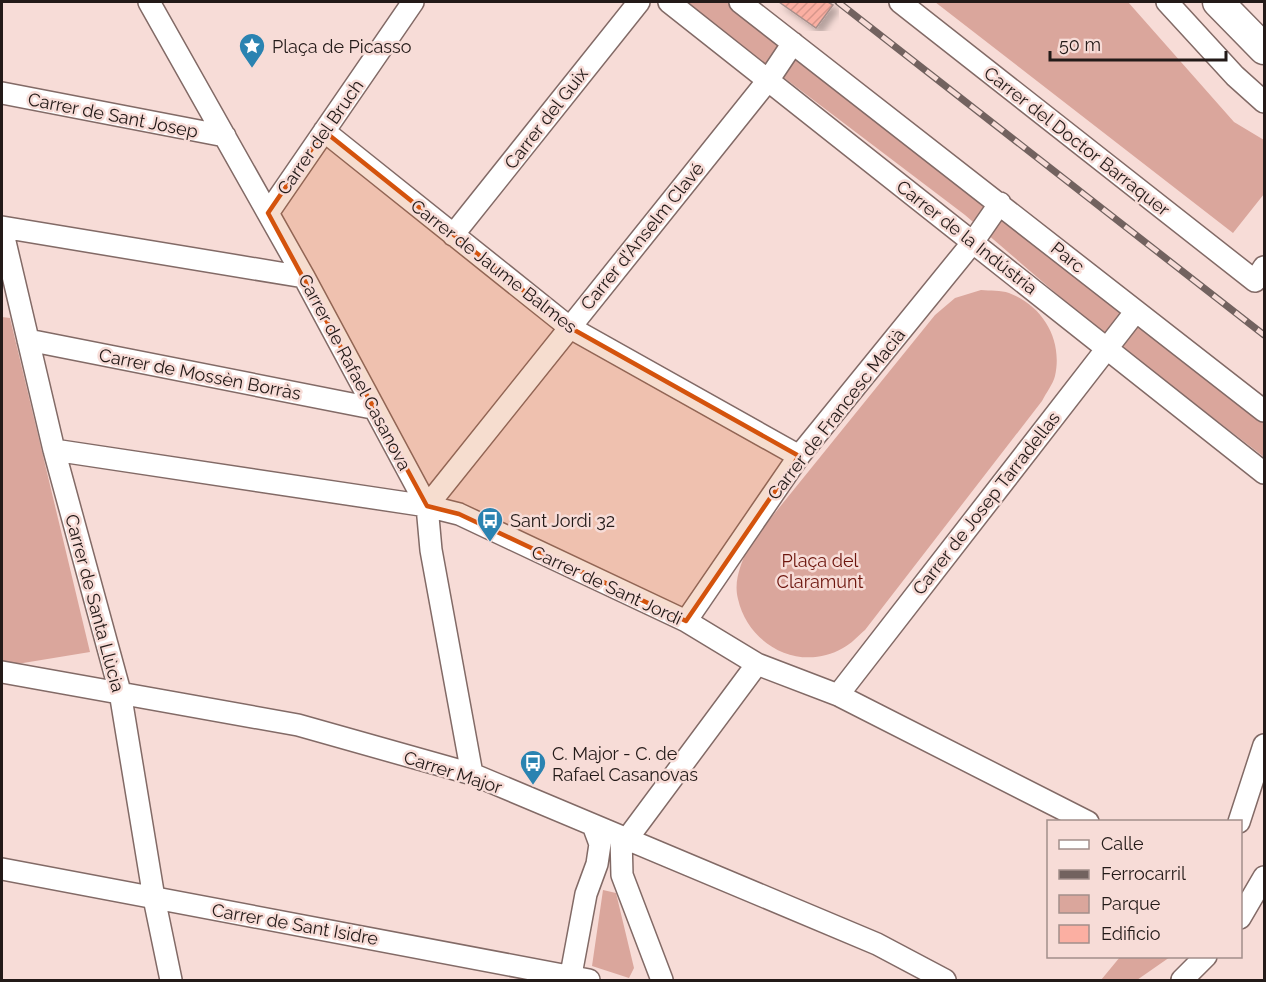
<svg xmlns="http://www.w3.org/2000/svg" width="1266" height="982" font-family="Raleway,sans-serif">
<defs>
<pattern id="building-hatch" width="6" height="6" patternUnits="userSpaceOnUse" patternTransform="scale(1.5)"><rect width="6" height="6" fill="#fbafa2"/><path d="M-1 1l2-2M0 6l6-6M5 7l2-2" fill="none" stroke="#d7968b"/></pattern>
<filter id="shadow"><feDropShadow dx="5.5" dy="5.5" stdDeviation="3" flood-color="#0004"/></filter>
</defs>
<rect width="100%" height="100%" fill="#f7dcd7"/>
<path fill="#daa69c" d="M684,2H727L1264,420V457L1094,326L965,215Z
M935,2H1128L1234,122L1264,140V194L1233,233Z
M981,290C990,291 1001,290 1009,293C1043,306 1063,340 1055,376C1053,384 1046,393 1042,401L865,630C858,636 851,644 843,648C800,673 748,645 738,599C733,580 742,562 749,545L935,315L955,298Z
M2,317L10,318L90,652L17,664L2,662Z
M603,890L616,893L634,968L629,978L592,966Z
M1120,957V956L1170,957L1137,980H1101Z"/>
<path fill="url(#building-hatch)" stroke="#a78e8a" stroke-width="1.5" filter="url(#shadow)" d="M779,2H828L833,5L816,28Z"/>
<g fill="none" stroke-linecap="round" stroke-linejoin="round">
<g stroke="#826a66" stroke-width="24">
<path id="street" d="M149,2L304,277L427,506L431,550L472,774
M669,2L1264,473
M740,2L1264,411
M900,2L1255,281L1264,267
M1167,2L1235,76L1264,102
M2,93L225,136
M324,131L569,327L799,456
M268,213L413,2
M2,227L304,277
M2,229L54,450L120,692L154,898L171,980
M453,235L639,2
M28,340L372,408
M54,450L427,506L459,514L686,621L757,664L838,695L1088,822
M427,506L769,79L793,43
M686,621L799,456L973,242L1000,203
M2,672L298,725L472,774L877,944L945,980
M838,695L1136,311
M1239,822L1264,745
M621,837L622,875L662,980
M627,839L757,664
M2,869L589,980
M1240,918L1264,877
M570,980L586,894L597,864L600,844L593,825
M1182,980L1206,956"/>
</g>
<g stroke="#826a66" stroke-width="33">
<path id="secondary" d="M1218,2L1264,49"/>
</g>
<use href="#street" stroke="#fff" stroke-width="21"/>
<use href="#secondary" stroke="#fff" stroke-width="30"/>
<g stroke="#72625f" stroke-width="7">
<path id="rail" d="M838,2L1264,335"/>
</g>
<use href="#rail" stroke="#f7dcd7" stroke-width="4.5" stroke-dasharray="14" stroke-linecap="butt"/>
</g>
<path fill="#d4530d" fill-opacity="0.2" stroke="#d4530d" stroke-width="4.5" stroke-linejoin="round" d="M324,131L569,327L799,456L686,621L459,514L427,506L268,213Z"/>
<defs>
<g id="sight-pin" transform="scale(1.35)"><path d="M0 17L-7.5 6A9.5 9.5 0 1 1 7.5 6Z" fill="#2a83b1" stroke="#f7dcd7"/><path d="M0-6L1.8-2.2L6-1.7L2.9 1.2L3.7 5.4L0 3.3L-3.7 5.4L-2.9 1.2L-6-1.7L-1.8-2.2Z" fill="#fff"/></g>
<g id="bus-pin" transform="scale(1.35)"><path d="M0 17L-7.5 6A9.5 9.5 0 1 1 7.5 6Z" fill="#2a83b1" stroke="#f7dcd7"/><path d="M-5-6H5V4H4V6H2V4H-2V6H-4V4H-5ZM-3.5-4V0h7V-4ZM-3.5 1.2v1.5H-2V1.2ZM2 1.2v1.5H3.5V1.2Z" fill="#fff"/></g>
</defs>
<g fill-rule="evenodd">
<use href="#sight-pin" x="252" y="46"/>
<use href="#bus-pin" x="490" y="520"/>
<use href="#bus-pin" x="533" y="763"/>
</g>
<g text-anchor="middle" dominant-baseline="central" stroke-width="5" stroke-linejoin="round" paint-order="stroke">
<g font-size="18" fill="#231a18" stroke="#f7dcd7" text-anchor="start">
<text x="272" y="46">Plaça de Picasso</text>
<text x="510" y="520">Sant Jordi 32</text>
<text x="552" y="753">C. Major - C. de<tspan x="552" dy="21">Rafael Casanovas</tspan></text>
</g>
<g font-size="18" fill="#231a18" stroke="#f7dcd7">
<text transform="translate(113 115) rotate(11)">Carrer de Sant Josep</text>
<text transform="translate(546 118) rotate(-52)">Carrer del Guix</text>
<text transform="translate(320 137) rotate(-55)">Carrer del Bruch</text>
<text transform="translate(1077 141) rotate(38)">Carrer del Doctor Barraquer</text>
<text transform="translate(642 236) rotate(-51)">Carrer d'Anselm Clavé</text>
<text transform="translate(967 237) rotate(38)">Carrer de la Indústria</text>
<text transform="translate(1068 257) rotate(39)">Parc</text>
<text transform="translate(494 266) rotate(38)">Carrer de Jaume Balmes</text>
<text transform="translate(355 372) rotate(62)">Carrer de Rafael Casanova</text>
<text transform="translate(200 374) rotate(11)">Carrer de Mossèn Borràs</text>
<text transform="translate(836 414) rotate(-52)">Carrer de Francesc Macià</text>
<text transform="translate(986 503) rotate(-52)">Carrer de Josep Tarradellas</text>
<text transform="translate(607 585) rotate(25)">Carrer de Sant Jordi</text>
<text transform="translate(95 603) rotate(75)">Carrer de Santa Llùcia</text>
<text transform="translate(453 772) rotate(18)">Carrer Major</text>
<text transform="translate(295 924) rotate(10)">Carrer de Sant Isidre</text>
</g>
<g font-size="18" fill="#6c150d" stroke="#f7dcd7">
<text x="820" y="560">Plaça del<tspan x="820" dy="21">Claramunt</tspan></text>
</g>
</g>
<rect width="1266" height="982" fill="none" stroke="#231a18" stroke-width="6"/>
<rect x="1047" y="820" width="195" height="138" fill="#f7dcd7" stroke="#a28e8b" stroke-width="1.5"/>
<rect x="1059" y="840" width="30" height="9" fill="#ffffff" stroke="#a28e8b" stroke-width="1.5"/>
<text x="1101" y="850" font-size="18" fill="#231a18">Calle</text>
<rect x="1059" y="870" width="30" height="9" fill="#72625f" stroke="#a28e8b" stroke-width="1.5"/>
<text x="1101" y="880" font-size="18" fill="#231a18">Ferrocarril</text>
<rect x="1059" y="895" width="30" height="18" fill="#daa69c" stroke="#a28e8b" stroke-width="1.5"/>
<text x="1101" y="910" font-size="18" fill="#231a18">Parque</text>
<rect x="1059" y="925" width="30" height="18" fill="#fbafa2" stroke="#a28e8b" stroke-width="1.5"/>
<text x="1101" y="940" font-size="18" fill="#231a18">Edificio</text>
<path d="M1050 51v9h176v-9" fill="none" stroke="#231a18" stroke-width="3"/>
<text x="1059" y="51" font-size="18" fill="#231a18" stroke="#f7dcd7" stroke-width="4.5" paint-order="stroke">50 m</text>
</svg>
